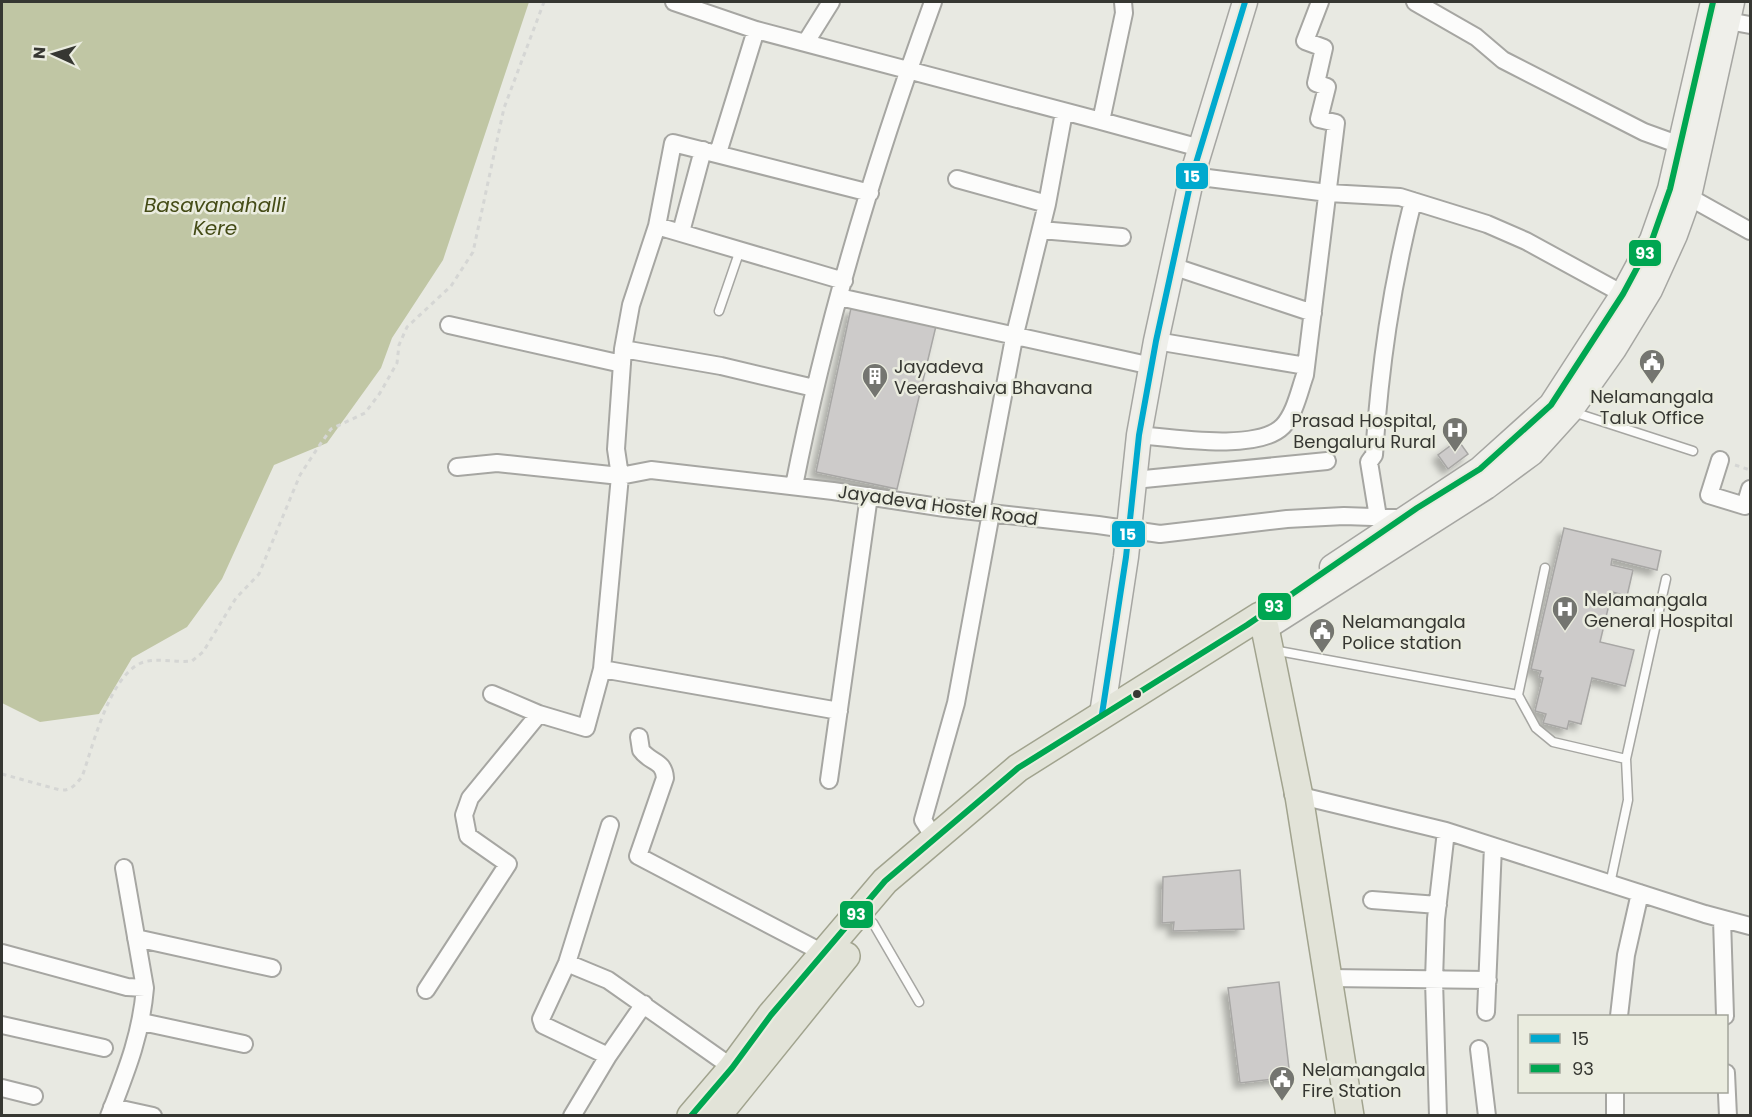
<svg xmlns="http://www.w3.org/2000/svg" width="1752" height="1117" font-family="Poppins,sans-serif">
<defs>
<filter id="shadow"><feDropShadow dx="-5.5" dy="5.5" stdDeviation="3" flood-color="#0004"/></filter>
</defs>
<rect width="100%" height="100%" fill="#e8e9e2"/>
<path fill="#c0c6a4" d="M2,2H529L443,260L392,338L381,368L327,443L274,465L222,579L187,627L132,658L99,714L40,722L2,703Z"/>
<path fill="#cdcbca" stroke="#a8a7a5" stroke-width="1.5" filter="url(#shadow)" d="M851,308L936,326L897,489L816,472Z
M1458,440L1468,454L1448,469L1438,455Z
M1564,528L1661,551L1657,570L1612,559L1611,565L1633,570L1627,596L1612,592L1600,642L1634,650L1625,686L1592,678L1581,724L1569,721L1567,729L1543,723L1546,714L1535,711L1543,678L1539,677L1541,671L1531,669Z
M1240,870L1244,929L1173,931L1174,922L1162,923L1163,877Z
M1279,982L1290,1077L1240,1083L1228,988Z"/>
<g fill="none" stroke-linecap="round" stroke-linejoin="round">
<g stroke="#a6a6a2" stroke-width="11">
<path id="lane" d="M719,311L740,250
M1573,412L1693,451
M1545,568L1518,695L1536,728L1553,742L1626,759
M1273,650L1518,695
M1610,884L1628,800L1626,759L1666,579
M873,923L919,1002"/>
</g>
<g stroke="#a6a6a2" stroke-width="20">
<path id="street" d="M674,2L756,30L1101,121L1124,13L1123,2
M1415,2L1476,37L1503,60L1644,132L1680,145
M1728,21L1750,25
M806,42L831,2
M1101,121L1200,148
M718,153L756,30
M1192,176L1328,193L1400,197L1487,224L1526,241L1623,294
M957,179L1047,204
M1680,192L1750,231
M657,226L844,281
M1041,230L1122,237
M681,232L703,150
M1172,266L1313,313
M839,297L1152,366
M449,325L622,364
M1156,341L1306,366
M623,349L721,366L814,388
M1139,435C1173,438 1258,452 1283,426C1295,413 1299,392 1305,375L1336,123L1319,119L1327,87L1316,83L1324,48L1305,41L1320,2
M1720,460L1709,495L1745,506L1750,489
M457,467L497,463L620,476L651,470L833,491L945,508L1098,525L1160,534L1287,519L1344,516L1401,518L1405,516
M1134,480L1327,461
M794,486C826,323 876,158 933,2
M981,512L1014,338L1047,204L1064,112
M1378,517L1369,462L1374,455C1380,366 1391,288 1413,201
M602,669L839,711
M492,694L539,714L586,728L602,669L620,476L616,449L623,349L631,305L657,226L673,143L870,193
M639,737L641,750C650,763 664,760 665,778L638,856L829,956
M829,780L869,496
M1293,794L1446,831L1705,914L1750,926
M610,825L567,963L541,1019L543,1025L608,1056L644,1004
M935,839L923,820L956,703L991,513
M1372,900L1438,905
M1722,919L1725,1016
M136,938L272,968
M2,953L127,987L145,988L124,868
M567,963L608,980L740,1073
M1329,978L1488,980
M426,990L508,864L468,836L464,815L470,798L539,714
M1486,1012L1493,846
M1619,1016L1626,955L1640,893
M142,1022L244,1044
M2,1025L104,1048
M1479,1049L1487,1116
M1726,1073L1728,1116
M2,1088L34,1096
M1615,1092V1116
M112,1107L153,1116
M109,1116C126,1072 141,1036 145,988
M572,1116L608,1056
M1438,1116L1434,980L1436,919L1446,831"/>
</g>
<g stroke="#a6a6a2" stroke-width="27">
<path id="secondary" d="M1332,567L1480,469L1551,405L1623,294L1652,240L1670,189L1713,2
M1265,628L1486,487L1532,453L1570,411L1614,349L1650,290L1675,235L1689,196L1732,2
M1102,714L1126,557L1139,435L1156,341L1192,176L1245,2"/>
</g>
<g stroke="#a1a38e" stroke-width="30">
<path id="primary" d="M691,1116L732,1068L771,1015L885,881L1018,768L1260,616L1265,628L1299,796L1350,1116
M717,1116L846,956"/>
</g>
<path stroke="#d5d6d4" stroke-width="3" stroke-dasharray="4.5 4.5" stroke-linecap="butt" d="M1735,465L1750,470
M2,774L60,790C71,791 75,785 82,777C93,746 109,677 141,663C156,657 175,663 192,661L203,652L236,598L259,574L300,475L319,446L331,429L365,413L380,393L397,363L399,345L407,327L451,286L473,252L504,108L544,2"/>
<use href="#lane" stroke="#fcfcfb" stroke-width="8"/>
<use href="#street" stroke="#fcfcfb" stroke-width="16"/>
<use href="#secondary" stroke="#efefea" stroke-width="24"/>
<use href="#primary" stroke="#e2e3d8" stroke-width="27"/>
<g stroke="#eaecdf" stroke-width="10">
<path id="bus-1" d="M1102,714L1126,557L1139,435L1156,341L1192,176L1245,2"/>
</g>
<g stroke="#eaecdf" stroke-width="10">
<path id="bus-2" d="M691,1116L732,1068L771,1015L885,881L1018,768L1247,625L1417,508L1480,469L1551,405L1623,294L1652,240L1670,189L1713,2"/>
</g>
<use href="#bus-1" stroke="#00a9ce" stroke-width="6"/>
<use href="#bus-2" stroke="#00a651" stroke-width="6"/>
</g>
<defs>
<g id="civic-pin" transform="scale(1.35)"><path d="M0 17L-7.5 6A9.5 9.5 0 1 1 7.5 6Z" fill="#747570" stroke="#eaecdf"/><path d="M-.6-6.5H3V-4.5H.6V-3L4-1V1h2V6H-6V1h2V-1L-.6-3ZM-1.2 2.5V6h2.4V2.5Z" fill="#fff"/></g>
<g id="building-pin" transform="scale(1.35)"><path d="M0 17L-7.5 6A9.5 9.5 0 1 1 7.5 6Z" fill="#747570" stroke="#eaecdf"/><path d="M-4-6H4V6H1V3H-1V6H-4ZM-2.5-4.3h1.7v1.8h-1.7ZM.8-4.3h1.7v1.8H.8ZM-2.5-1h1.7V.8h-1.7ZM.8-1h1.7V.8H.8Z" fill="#fff"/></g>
<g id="hospital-pin" transform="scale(1.35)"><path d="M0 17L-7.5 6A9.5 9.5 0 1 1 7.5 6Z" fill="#747570" stroke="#eaecdf"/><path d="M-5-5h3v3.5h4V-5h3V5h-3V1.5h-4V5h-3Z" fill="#fff"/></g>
</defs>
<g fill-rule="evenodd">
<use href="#civic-pin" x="1652" y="362"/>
<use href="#building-pin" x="875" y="376"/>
<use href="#hospital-pin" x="1455" y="430"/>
<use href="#hospital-pin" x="1565" y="609"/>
<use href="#civic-pin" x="1322" y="631"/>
<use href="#civic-pin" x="1282" y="1079"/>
</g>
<circle fill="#363732" stroke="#eaecdf" stroke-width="2" cx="1137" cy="694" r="5"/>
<g text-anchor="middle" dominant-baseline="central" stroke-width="5" stroke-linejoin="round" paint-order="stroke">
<g font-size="18" fill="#363732" stroke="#eaecdf" text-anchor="start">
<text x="894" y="366">Jayadeva<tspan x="894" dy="21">Veerashaiva Bhavana</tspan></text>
<text x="1652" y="396" text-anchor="middle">Nelamangala<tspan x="1652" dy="21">Taluk Office</tspan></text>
<text x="1436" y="420" text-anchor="end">Prasad Hospital,<tspan x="1436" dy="21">Bengaluru Rural</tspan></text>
<text x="1584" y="599">Nelamangala<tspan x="1584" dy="21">General Hospital</tspan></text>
<text x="1342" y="621">Nelamangala<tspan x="1342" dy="21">Police station</tspan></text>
<text x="1302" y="1069">Nelamangala<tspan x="1302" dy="21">Fire Station</tspan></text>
</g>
<g font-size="18" fill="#363732" stroke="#eaecdf">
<text transform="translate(938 505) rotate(8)">Jayadeva Hostel Road</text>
</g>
<g font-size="20" font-style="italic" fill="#454c17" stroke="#eaecdf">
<text x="215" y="205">Basavanahalli<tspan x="215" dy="23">Kere</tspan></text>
</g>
</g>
<g stroke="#eaecdf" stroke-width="2">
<rect x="1175" y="162" width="34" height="28" rx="6" fill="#00a9ce"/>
<rect x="1628" y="239" width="34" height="28" rx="6" fill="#00a651"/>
<rect x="1111" y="520" width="35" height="28" rx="6" fill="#00a9ce"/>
<rect x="1257" y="592" width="35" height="29" rx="6" fill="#00a651"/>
<rect x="839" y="900" width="35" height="29" rx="6" fill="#00a651"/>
</g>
<g font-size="16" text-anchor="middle" font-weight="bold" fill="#fff">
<text x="1192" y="182">15</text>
<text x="1645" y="259">93</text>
<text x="1128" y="540">15</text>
<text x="1274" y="612">93</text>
<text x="856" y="920">93</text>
</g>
<rect width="1752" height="1117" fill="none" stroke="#363732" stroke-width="6"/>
<rect x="1518" y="1015" width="210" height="78" fill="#eaecdf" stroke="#a2a49a" stroke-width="1.5"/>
<rect x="1530" y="1034" width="30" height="9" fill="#00a9ce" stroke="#a2a49a" stroke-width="1.5"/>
<text x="1572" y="1045" font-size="18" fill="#363732">15</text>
<rect x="1530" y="1064" width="30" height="9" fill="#00a651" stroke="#a2a49a" stroke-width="1.5"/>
<text x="1572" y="1075" font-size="18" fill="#363732">93</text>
<g transform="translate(54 54) rotate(274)" stroke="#eaecdf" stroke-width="4.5" paint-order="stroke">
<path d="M0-4.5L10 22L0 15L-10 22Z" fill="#363732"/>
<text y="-9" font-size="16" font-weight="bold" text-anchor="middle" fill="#363732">N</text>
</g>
</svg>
